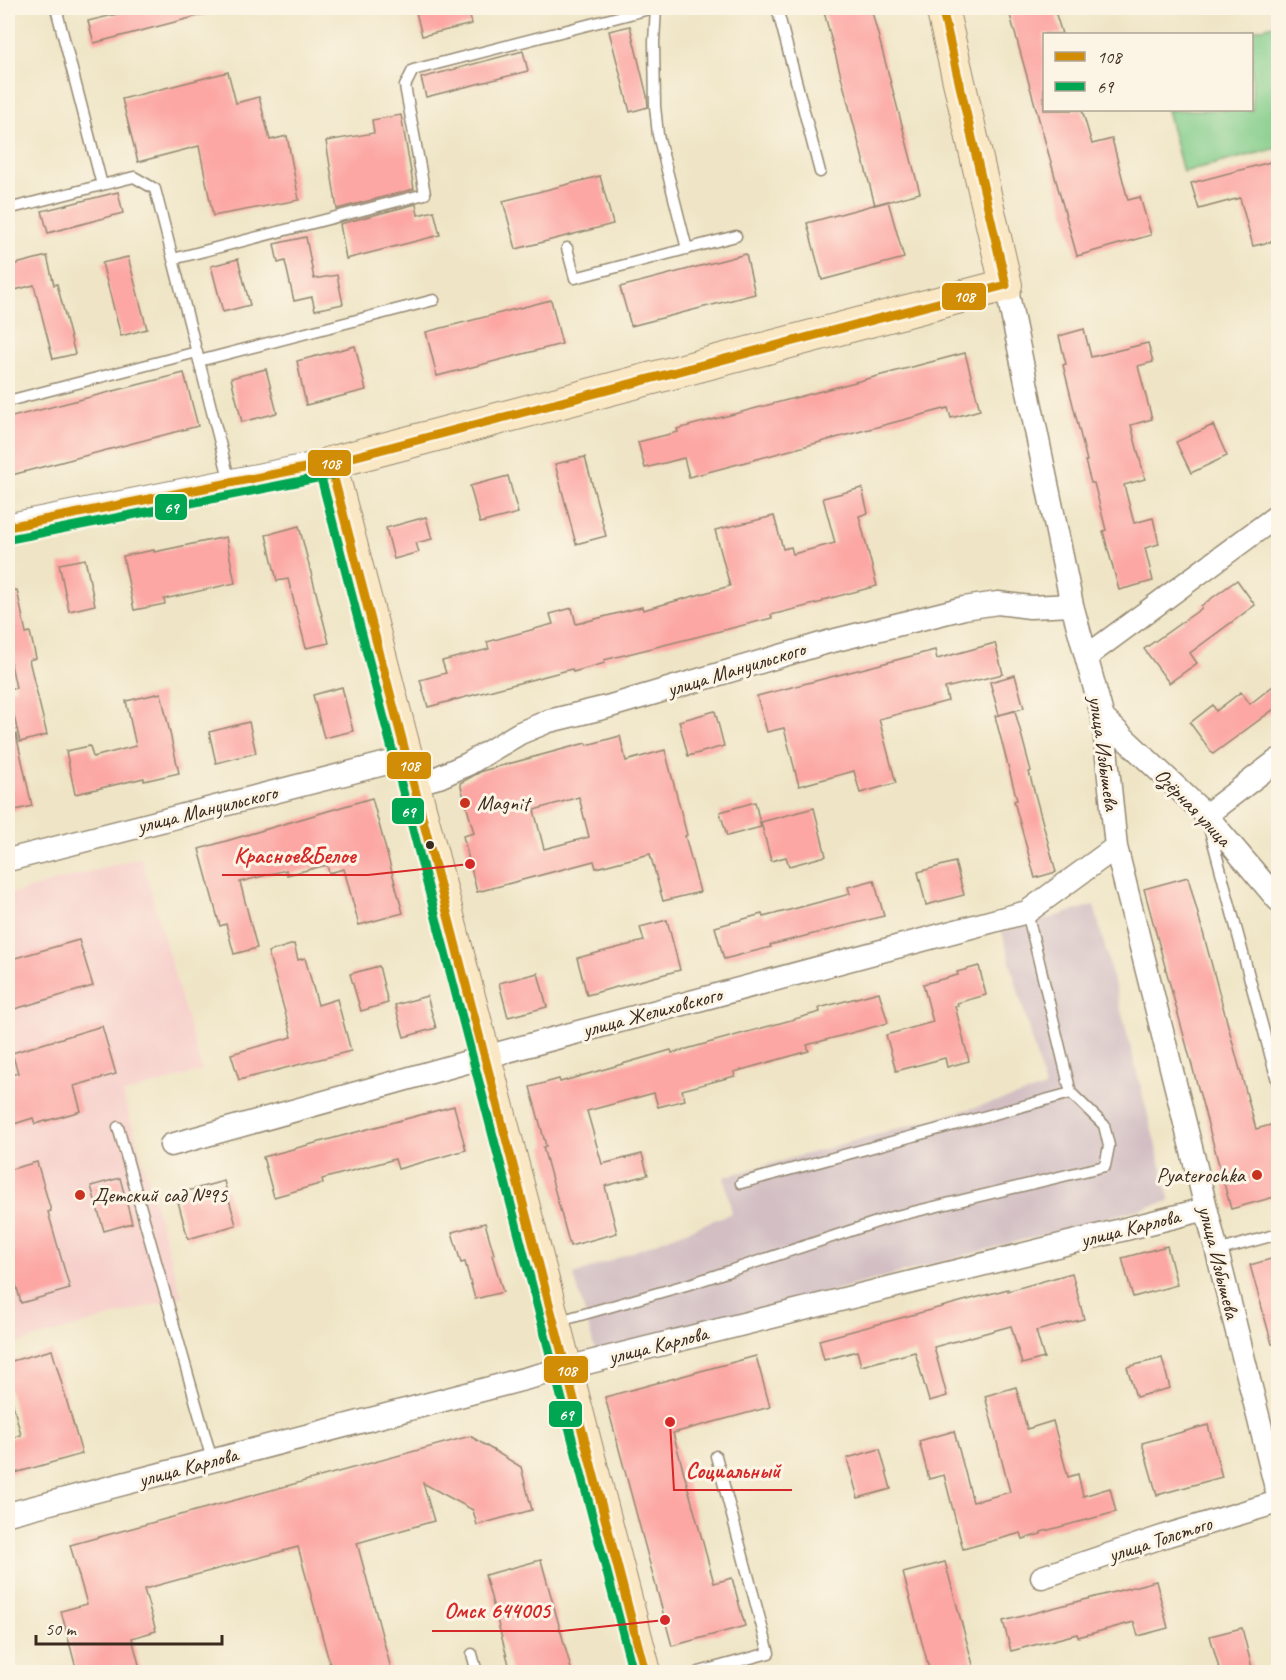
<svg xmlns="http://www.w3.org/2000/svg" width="1286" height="1680" font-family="Caveat,sans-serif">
<rect width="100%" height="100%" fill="#fcf5e5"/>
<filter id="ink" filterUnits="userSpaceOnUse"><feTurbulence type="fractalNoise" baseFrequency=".0167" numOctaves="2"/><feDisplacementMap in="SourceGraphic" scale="12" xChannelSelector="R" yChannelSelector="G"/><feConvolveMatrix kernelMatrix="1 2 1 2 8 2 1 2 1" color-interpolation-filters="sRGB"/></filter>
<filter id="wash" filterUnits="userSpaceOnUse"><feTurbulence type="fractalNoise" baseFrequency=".008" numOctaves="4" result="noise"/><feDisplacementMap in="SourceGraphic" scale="24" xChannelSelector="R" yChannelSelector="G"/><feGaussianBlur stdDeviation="1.35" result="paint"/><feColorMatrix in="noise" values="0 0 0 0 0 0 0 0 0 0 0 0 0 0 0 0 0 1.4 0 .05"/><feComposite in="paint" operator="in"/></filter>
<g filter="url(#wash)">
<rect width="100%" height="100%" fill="#efe5c6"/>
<path fill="#f7d0cc" d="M141,857L202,1071L123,1094L182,1297L8,1346V895Z"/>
<path fill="#d2bec3" d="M1094,905L1170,1201L596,1354L574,1275L732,1213L724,1177L1045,1088L1002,932Z"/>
<path fill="#81cc89" stroke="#5e7b54" stroke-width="1.5" d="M1278,24V148L1183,172L1167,110H1252V34H1238Z"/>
<g id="blocks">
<path fill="#fca7a4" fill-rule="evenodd" d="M142,8H205L206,14L94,43L88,21Z
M415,8H468L472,24L422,36Z
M823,8H871L920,193L875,205Z
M1008,8H1054L1062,34H1044V110H1082L1092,144L1112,139L1128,200L1140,197L1151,235L1077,256Z
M630,26L647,96L648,107L630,112L609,31Z
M523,51L528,71L426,97L421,78Z
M228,72L236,103L259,97L270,140L287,136L299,200L213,216L199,146L138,162L122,99Z
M401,115L414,189L337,209L326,141L374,133L372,120Z
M1278,160V240L1253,246L1240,198L1199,209L1191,183Z
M600,176L613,224L516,249L503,201Z
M118,192L123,213L48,233L42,211Z
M888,201L904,258L822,280L807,223Z
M416,204L418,215L434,211L440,235L346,259L340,224Z
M306,237L314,279L337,275L343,304L315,310L312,297L294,301L285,261L278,263L274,244Z
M746,254L755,294L631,326L620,287Z
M47,256L54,285L57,284L75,354L53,359L34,285L15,290L8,266Z
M128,257L147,329L121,336L102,263Z
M238,259L250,305L223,312L211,266Z
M551,300L562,344L437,376L426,332Z
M1084,329L1091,357L1148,343L1153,362L1138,366L1152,419L1131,425L1145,479L1124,485L1134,523L1153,518L1159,544L1145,548L1153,581L1119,590L1103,531L1106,530L1094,483H1091L1085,461H1087L1063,365L1066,364L1059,336Z
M355,346L366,390L306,405L297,361Z
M965,353L980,410L951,418L948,408L689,477L684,458L645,468L638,442L678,432L677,429Z
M266,369L277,413L242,422L231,378Z
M184,373L198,426L8,476V418Z
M1213,425L1227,456L1191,473L1176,442Z
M585,457L606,536L576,544L555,464Z
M508,476L518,513L480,523L470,486Z
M862,488L868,513L859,516L877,586L823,600V602L771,615L772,618L604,660L605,663L573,672L572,669L428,707L420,680L446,673L442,661L489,649L487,642L553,624L550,614L572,608L576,624L642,607L643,610L730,586L715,530L774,516L783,549L791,547L793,554L835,543L823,498Z
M426,517L432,539L416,543L419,552L394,559L386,528Z
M299,526L329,643L306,648L288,579L277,581L266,535Z
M226,537L235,583L164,599L165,604L134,610L123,556L154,550V552Z
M85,559L95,605L69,611L59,564Z
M1237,580L1255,605L1190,653L1197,663L1169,683L1144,649L1202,608L1201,606Z
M17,590L26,633L30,632L36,658L29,660L47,735L20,742L8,690L16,688L8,650V591Z
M995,643L1003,674L945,688L948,701L879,719L896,783L860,793L854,771L799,786L784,728L767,732L757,696L935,650L937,659Z
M1015,675L1024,708L999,715L990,682Z
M1278,682V706L1213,754L1190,723L1213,705L1216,711L1241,692L1250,704Z
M342,687L353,731L324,738L313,695Z
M161,693L179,773L144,781V778L75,794L66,751L90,746L93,757L136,746L126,701Z
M715,711L724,746L688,756L679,721Z
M1015,711L1031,771L1029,772L1056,872L1035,878L1014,801L1017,800L995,716Z
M249,722L256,753L216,763L209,732Z
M16,734L32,806L8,812V735Z
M620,736L626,761L665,750L687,835L685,836L700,892L663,901L650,854L596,868L594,861L477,892L463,836L474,833L460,783L482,771L586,743L587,745ZM579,797L589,837L544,849L534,810Z
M372,798L403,913L359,925L344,869L329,873L327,865L287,875L286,870L240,882L257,948L234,954L226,924L220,926L199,849Z
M755,802L761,827L727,836L720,812Z
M814,808L826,856L789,866L786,857L771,861L761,822Z
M955,862L964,895L926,905L918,872Z
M1188,877L1256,1129L1278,1123V1196L1231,1209L1144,889Z
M874,880L884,916L770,945L771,947L724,959L715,927L762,914L763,917L850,894L848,887Z
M667,920L680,970L587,995L577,958L644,941L640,927Z
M79,940L93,986L8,1011V960Z
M294,944L298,960L305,958L318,1005L337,999L351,1051L239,1080L231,1054L292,1037L268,952Z
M379,966L388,1003L361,1011L350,974Z
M979,966L986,995L957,1003L958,1006H955L969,1061L947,1067L945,1058L896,1071L886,1035L933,1022L923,984L958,975L957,972Z
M538,973L547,1007L508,1017L499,983Z
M879,992L888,1023L807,1045L809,1051L734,1072L735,1076L682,1090L685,1100L658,1107L654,1093L587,1111L602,1164L642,1154L648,1175L605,1186L617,1233L570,1246L543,1147L546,1146L530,1087L559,1079L560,1082L671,1050L672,1053L820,1012L819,1008Z
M427,996L436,1028L404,1037L395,1005Z
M102,1026L116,1074L74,1086L81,1111L35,1124L33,1118L8,1126V1076L18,1073L12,1053Z
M454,1106L466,1150L398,1169L395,1159L322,1179L323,1183L274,1197L263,1157Z
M37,1162L51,1211L48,1212L70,1289L21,1303L8,1255V1170Z
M120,1178L132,1223L104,1231L91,1186Z
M224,1181L236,1225L188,1239L176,1194Z
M485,1223L494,1254L492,1255L503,1292L475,1299L465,1262L461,1263L452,1232Z
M1167,1246L1177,1285L1133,1297L1122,1258Z
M1278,1257V1344H1272L1250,1265Z
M1072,1273L1084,1319L1036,1331L1044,1358L1022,1364L1011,1326L934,1347L947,1396L929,1401L915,1352L861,1366L857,1351L824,1360L819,1340L1008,1289V1291Z
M52,1350L82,1454L8,1475V1439L21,1435L8,1386V1362Z
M756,1356L770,1407L673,1433L714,1583L732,1578L745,1626L672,1646L605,1397Z
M1162,1358L1170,1388L1136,1397L1127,1367Z
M1016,1387L1027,1429L1053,1421L1068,1477L1078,1474L1083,1496L1110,1488L1116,1512L1041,1532V1534L1023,1539L1021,1533L963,1549L944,1475L929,1479L919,1441L954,1431L973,1502L1010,1492L985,1396Z
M1208,1425L1222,1477L1157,1495L1142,1443Z
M470,1436L521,1467L532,1510L477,1525L473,1510L423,1483L434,1521L357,1543L392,1672H332L298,1547L144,1589L156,1631L132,1638L141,1672H77L61,1611L87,1604L70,1545Z
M880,1449L891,1489L858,1498L847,1458Z
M541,1560L572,1672H511L485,1575Z
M945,1562L975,1672H930L903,1573Z
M1156,1581L1168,1628L1138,1636L1134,1622L1078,1637L1077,1634L1011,1651L1003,1621Z
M1242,1628L1253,1672H1220L1210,1636Z"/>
</g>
</g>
<g filter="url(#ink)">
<use href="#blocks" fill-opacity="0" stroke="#958872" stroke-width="1.5"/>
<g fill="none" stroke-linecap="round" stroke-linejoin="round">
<g stroke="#958872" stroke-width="13">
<path id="service" d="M656,8L654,42L655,106L658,135L687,249
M777,8L820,172
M102,185L134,177L155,189L230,482
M8,209L102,185L56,8
M567,248L575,278L736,236
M173,259L425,194L405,86L413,70L653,8
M199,361L434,300
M8,401L197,352
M1209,827L1278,1084
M118,1127L212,1460
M741,1183L1071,1093
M1217,1251L1278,1234
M556,1322L693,1283L892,1217L1105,1166L1109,1146L1104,1125L1071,1093L1027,912
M472,1654L477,1672
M699,1672L769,1653L716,1456"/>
</g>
<g stroke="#958872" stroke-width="25">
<path id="minor" d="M1006,285L1072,605L1103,718L1116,847L1278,1496
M1087,656L1278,515
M1103,718L1206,815L1278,900
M413,784L439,777L468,764L520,733L549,721L607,707L828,642L964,608L998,603L1030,607L1072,605
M1206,815L1278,760
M8,860L407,758
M171,1145L485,1057L1027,912L1116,847
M8,1514L566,1368L1206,1209
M1042,1577L1168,1535L1278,1502"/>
</g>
<g stroke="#958872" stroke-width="29">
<path id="tertiary" d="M8,527L330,463"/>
</g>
<g stroke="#958872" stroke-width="34">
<path id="secondary" d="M645,1672L330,463L1006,285L942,8"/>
</g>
<use href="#service" stroke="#fff" stroke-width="10"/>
<use href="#minor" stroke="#fff" stroke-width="22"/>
<use href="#tertiary" stroke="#fff" stroke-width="27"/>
<use href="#secondary" stroke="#fae7c3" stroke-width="32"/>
<g stroke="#fcf5e5" stroke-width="14">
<path id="bus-1" d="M330,463L645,1672
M8,527L330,463L1006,285L942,8"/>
</g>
<g stroke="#fcf5e5" stroke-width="14">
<path id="bus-2" d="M318,466L633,1672
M10,539L332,475"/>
</g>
<use href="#bus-1" stroke="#d18d06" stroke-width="9"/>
<use href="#bus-2" stroke="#00a651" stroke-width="9"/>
</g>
</g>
<g fill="#c8321e" stroke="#fcf5e5" stroke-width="2">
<circle cx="465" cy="803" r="6"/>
<circle cx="1257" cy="1175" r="6"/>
<circle cx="80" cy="1195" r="6"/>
</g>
<circle fill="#3b2a1e" stroke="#fcf5e5" stroke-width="2" cx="430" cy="845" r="5"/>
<g text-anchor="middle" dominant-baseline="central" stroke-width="6" stroke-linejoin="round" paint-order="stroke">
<g font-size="21" fill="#3b2a1e" stroke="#fcf5e5">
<text transform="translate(736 669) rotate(-17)">улица Мануильского</text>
<text transform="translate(1104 753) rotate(82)">улица Избышева</text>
<text transform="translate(1193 807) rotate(46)">Озёрная улица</text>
<text transform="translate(207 809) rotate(-14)">улица Мануильского</text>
<text transform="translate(652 1012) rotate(-15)">улица Желиховского</text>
<text transform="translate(1130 1228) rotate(-14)">улица Карлова</text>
<text transform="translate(1219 1262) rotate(76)">улица Избышева</text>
<text transform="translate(658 1345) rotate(-14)">улица Карлова</text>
<text transform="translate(188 1467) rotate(-15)">улица Карлова</text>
<text transform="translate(1160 1539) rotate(-18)">улица Толстого</text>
</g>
<g font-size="21" fill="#3b2a1e" stroke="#fcf5e5" text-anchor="start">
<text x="477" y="803">Magnit</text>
<text x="1245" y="1175" text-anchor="end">Pyaterochka</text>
<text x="92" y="1195">Детский сад №95</text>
</g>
</g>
<path fill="none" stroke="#d62828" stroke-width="2" d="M470 864L368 875H222M670 1422L674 1490H792M665 1620L562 1631H432"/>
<g fill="#d62828" stroke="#fcf5e5" stroke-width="2">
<circle cx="470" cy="864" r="6"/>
<circle cx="670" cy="1422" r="6"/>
<circle cx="665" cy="1620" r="6"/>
</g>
<g font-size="22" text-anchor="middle" font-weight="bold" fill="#d62828" stroke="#fcf5e5" stroke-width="6" stroke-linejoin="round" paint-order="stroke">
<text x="295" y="863">Красное&amp;Белое</text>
<text x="733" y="1478">Социальный</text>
<text x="497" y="1618">Омск 644005</text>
</g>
<g stroke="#fcf5e5" stroke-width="2">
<rect x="941" y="282" width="46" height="29" rx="6" fill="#d18d06"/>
<rect x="307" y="449" width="45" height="28" rx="6" fill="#d18d06"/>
<rect x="154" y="493" width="34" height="28" rx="6" fill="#00a651"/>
<rect x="386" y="751" width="46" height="29" rx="6" fill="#d18d06"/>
<rect x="391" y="797" width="34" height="28" rx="6" fill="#00a651"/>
<rect x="543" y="1355" width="46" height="29" rx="6" fill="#d18d06"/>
<rect x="548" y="1400" width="35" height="28" rx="6" fill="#00a651"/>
</g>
<g font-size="16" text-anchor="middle" font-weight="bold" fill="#fff">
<text x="964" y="302">108</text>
<text x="330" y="469">108</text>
<text x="171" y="513">69</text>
<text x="409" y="771">108</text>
<text x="408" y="817">69</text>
<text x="566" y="1376">108</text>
<text x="566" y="1420">69</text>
</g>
<rect width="1286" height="1680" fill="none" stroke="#fcf5e5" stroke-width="30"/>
<rect x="1043" y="33" width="210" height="78" fill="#fcf5e5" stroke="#afa495" stroke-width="1.5"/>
<rect x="1055" y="52" width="30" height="9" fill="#d18d06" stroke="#afa495" stroke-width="1.5"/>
<text x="1097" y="63" font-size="18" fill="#3b2a1e">108</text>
<rect x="1055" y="82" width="30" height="9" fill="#00a651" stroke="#afa495" stroke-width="1.5"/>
<text x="1097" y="93" font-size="18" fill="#3b2a1e">69</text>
<path d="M36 1635v9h186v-9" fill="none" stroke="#3b2a1e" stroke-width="3"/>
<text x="45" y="1635" font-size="18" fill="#3b2a1e" stroke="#fcf5e5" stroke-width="4.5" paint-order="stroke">50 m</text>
</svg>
